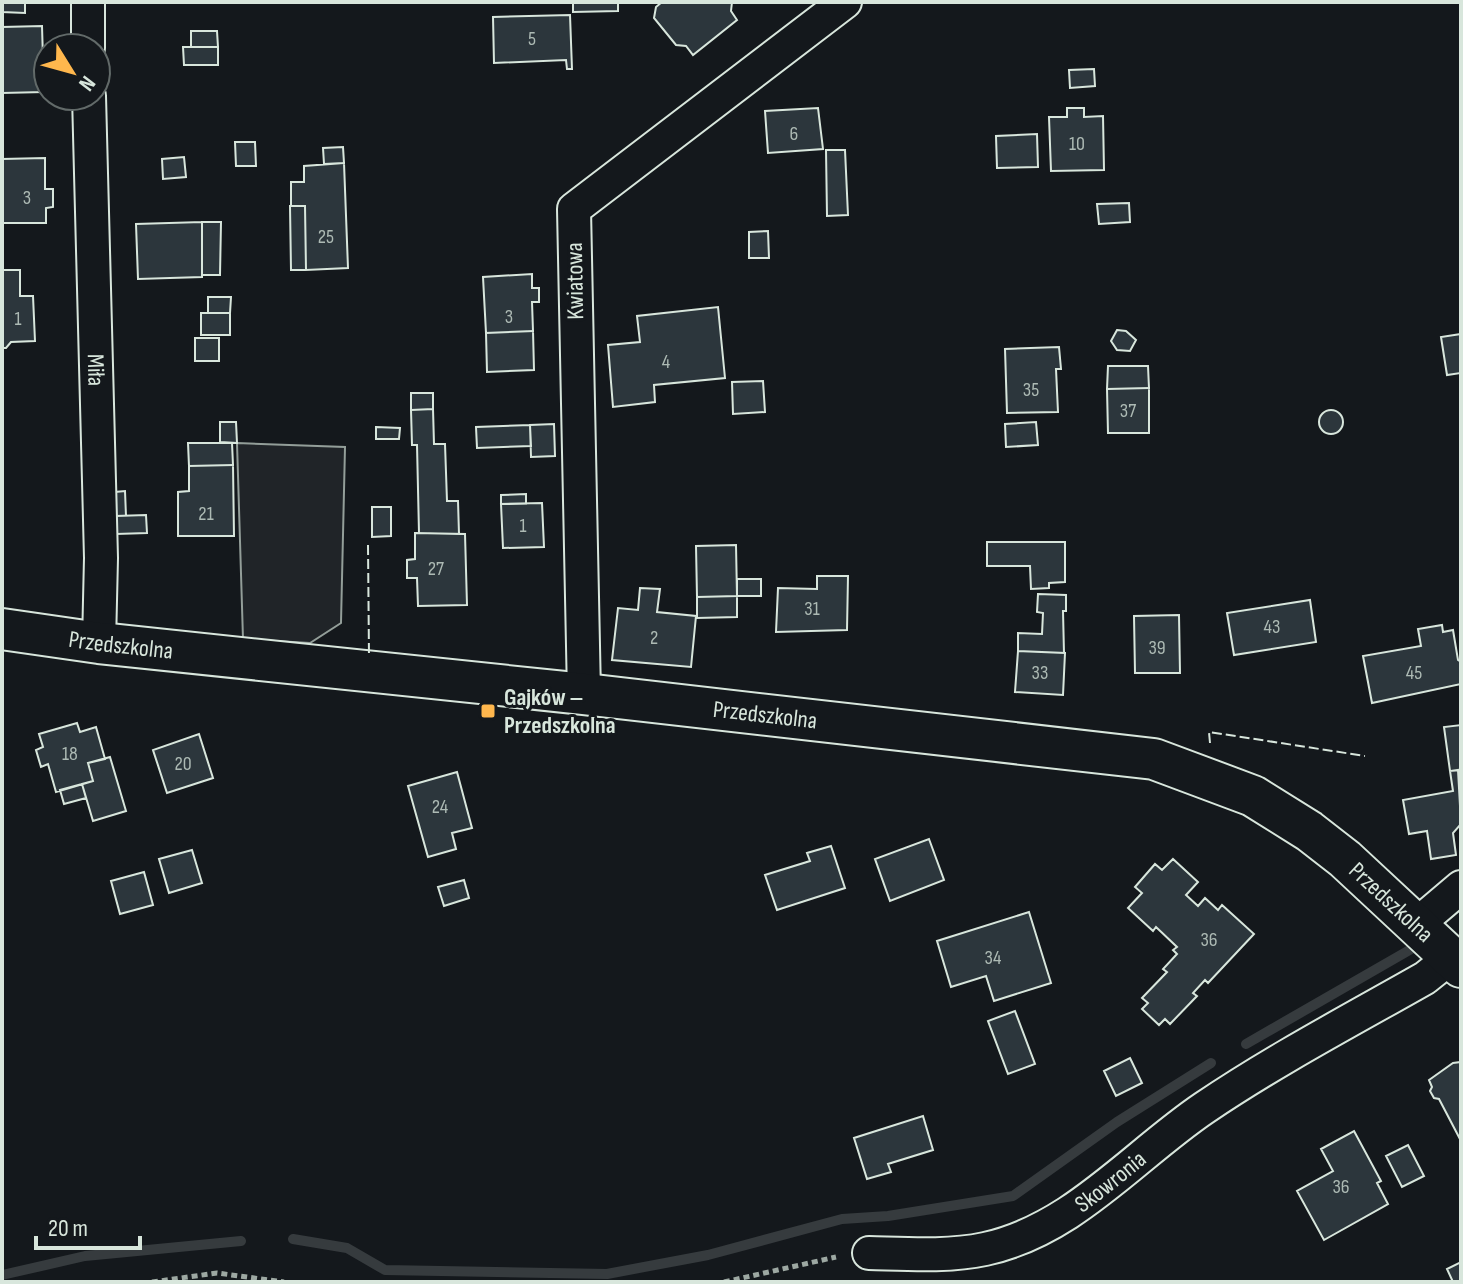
<svg xmlns="http://www.w3.org/2000/svg" width="1463" height="1284" font-family="'Sofia Sans Condensed',sans-serif">
<rect width="100%" height="100%" fill="#14181c"/>
<path fill="#202428" stroke="#939e99" stroke-width="2" d="M237,443L345,447L341,623L310,643L243,639Z"/>
<g fill="none" stroke-linecap="round" stroke-linejoin="round">
<path stroke="#363b3e" stroke-width="10" d="M1246,1044L1413,948
M293,1239L347,1248L385,1270L607,1274L708,1255L842,1219L888,1216L1013,1196L1117,1122L1211,1063
M2,1275L85,1256L241,1241"/>
</g>
<path fill="#2c363c" stroke="#d8e6dc" stroke-width="2" d="M2,2H25V13L2,12Z
M573,2H618V11L573,12Z
M662,2H732L731,11L737,20L693,55L686,46L676,45L654,18L656,7Z
M570,15L572,69H567L566,60L494,63L493,17Z
M42,26L44,92L2,93V27Z
M191,31H217L218,47H191Z
M183,47H218V65H184Z
M1094,69L1095,86L1070,88L1069,70Z
M818,108L823,149L768,153L765,111Z
M1067,108H1084V117L1103,116L1104,170L1051,171L1049,117H1067Z
M1037,134L1038,167L997,168L996,136Z
M235,142H255L256,166H236Z
M343,147L344,163L324,164L323,148Z
M826,150H845L848,215L827,216Z
M184,157L186,177L163,179L162,159Z
M45,158V189H53V207L46,208V223H2V159Z
M344,163L348,268L306,270L305,206H291V182H304V166Z
M1129,203L1130,222L1099,224L1097,204Z
M290,206H305L306,270H291Z
M202,222V277L138,279L136,224Z
M202,222H221L220,275H202Z
M768,231L769,258H749V232Z
M2,270H20V296H33L35,341L11,342L6,348H2Z
M532,274V288H539V302H532L533,331L486,333L483,277Z
M208,297H231L230,313H208Z
M718,307L725,378L654,385L655,402L613,407L608,345L640,342L637,316Z
M201,313H230V335H201Z
M1117,330L1126,331L1136,340L1130,351L1117,350L1111,341Z
M533,331L534,370L487,372L486,333Z
M1461,334V373L1447,375L1441,337Z
M195,338H219V361H195Z
M1059,347L1061,369H1056L1058,412L1007,413L1005,349Z
M1108,366H1148L1149,388L1107,389Z
M763,381L765,412L733,414L732,382Z
M1149,388V433H1108L1107,389Z
M411,393H433V409L411,410Z
M433,409L434,444H445L447,501H458L459,534L419,533L417,445H412L411,410Z
M1319 422a12 12 0 1 1 24 0a12 12 0 1 1-24 0Z
M220,422H236L237,443L220,442Z
M1036,422L1038,445L1006,447L1005,424Z
M554,424L555,456L531,457L530,425Z
M530,425L531,446L477,448L476,427Z
M376,427L400,428L399,439H376Z
M188,443H232L233,465L189,466Z
M233,465L234,536H178V492L189,491V466Z
M125,491L126,516H116L115,492Z
M526,494V504H501V495Z
M542,503L544,547L503,548L501,504Z
M372,507H391V536L372,537Z
M146,515L147,533L116,534V516Z
M415,533L465,534L467,605L418,606L417,578H407V560L415,559Z
M987,542H1065V582L1049,583V588L1031,589L1030,566H987Z
M736,545L737,596L697,597L696,546Z
M817,576H848L847,630L776,632L778,588L817,589Z
M737,579H761V596H737Z
M640,588L660,589L657,612L696,616L691,667L612,660L618,608L638,610Z
M1038,594L1066,595V611H1063L1064,653L1018,651V633L1042,634L1043,613L1037,612Z
M737,596V617L697,618V597Z
M1310,600L1316,642L1234,655L1227,613Z
M1179,615L1180,673H1135L1134,616Z
M1442,625L1443,632L1453,630L1458,660L1461,662V684L1372,703L1363,656L1421,646L1418,629Z
M1018,651L1065,653L1063,695L1015,692Z
M77,723L80,732L96,727L105,759L88,763L93,781L56,792L48,764L41,767L36,750L43,747L39,734Z
M1461,725V770L1450,771L1444,727Z
M199,734L213,778L167,793L153,750Z
M110,757L126,811L93,821L82,784L93,781L88,763Z
M1458,770L1461,824L1453,833L1456,855L1431,859L1427,831L1409,834L1403,800L1453,791L1450,771Z
M457,772L472,828L452,833L456,849L428,857L408,786Z
M82,784L86,798L64,804L60,790Z
M929,839L944,880L890,901L875,859Z
M831,846L845,888L777,910L765,875L810,861L807,853Z
M192,850L202,883L169,893L159,859Z
M1173,859L1198,882L1186,895L1198,906L1205,898L1218,910L1222,905L1254,934L1208,983L1205,980L1193,993L1197,996L1170,1024L1165,1019L1159,1025L1142,1009L1148,1003L1142,998L1167,972L1163,969L1177,954L1173,950L1177,947L1156,927L1153,931L1128,908L1142,893L1135,887L1155,864L1162,870Z
M144,872L153,905L120,914L111,881Z
M464,880L469,898L444,906L438,887Z
M1029,912L1051,983L994,1001L986,976L951,987L937,941Z
M1015,1011L1035,1064L1008,1074L988,1021Z
M1130,1058L1142,1083L1116,1096L1104,1071Z
M1461,1062V1141L1439,1099L1434,1098L1430,1091L1432,1087L1429,1080L1453,1063Z
M923,1116L933,1150L888,1164L891,1172L867,1179L854,1138Z
M1354,1131L1381,1181L1377,1183L1388,1204L1324,1240L1297,1191L1333,1171L1321,1149Z
M1408,1145L1424,1176L1402,1187L1386,1156Z
M1461,1262V1282H1453L1447,1269Z"/>
<g fill="none" stroke-linecap="round" stroke-linejoin="round">
<g stroke="#d8e6dc" stroke-width="36">
<g id="minor">
<path d="M88,2V48"/>
<path id="s1" d="M89,96L101,558L99,643"/>
<path d="M584,694L574,209L845,2"/>
<path d="M1415,926L1461,887"/>
<path id="s2" d="M869,1253C907,1254 947,1257 985,1249C1073,1230 1133,1156 1204,1108C1275,1060 1351,1020 1425,978L1450,958"/>
</g>
</g>
<g stroke="#d8e6dc" stroke-width="44">
<g id="tertiary">
<path id="s3" d="M2,629L99,643L584,694L1154,759L1253,796L1309,831L1345,859L1461,967"/>
</g>
</g>
<path stroke="#9da8a2" stroke-width="5" stroke-dasharray="6 4" stroke-linecap="butt" d="M152,1282L217,1273L284,1282
M724,1282L836,1257"/>
<use href="#minor" stroke="#14181c" stroke-width="32"/>
<use href="#tertiary" stroke="#14181c" stroke-width="40"/>
<path stroke="#d8e6dc" stroke-width="2" stroke-dasharray="10 4" stroke-linecap="butt" d="M368,545L369,657
M1210,743L1209,732L1365,756"/>
</g>
<rect fill="#ffb74d" stroke="#14181c" stroke-width="3" x="480" y="703" width="16" height="16" rx="4"/>
<g text-anchor="middle" dominant-baseline="central" stroke-width="6" stroke-linejoin="round" paint-order="stroke">
<g font-size="20" fill="#adbab4">
<text x="532" y="39">5</text>
<text x="794" y="134">6</text>
<text x="1077" y="144">10</text>
<text x="27" y="198">3</text>
<text x="326" y="237">25</text>
<text x="509" y="317">3</text>
<text x="18" y="319">1</text>
<text x="666" y="362">4</text>
<text x="1031" y="390">35</text>
<text x="1128" y="411">37</text>
<text x="206" y="514">21</text>
<text x="523" y="526">1</text>
<text x="436" y="569">27</text>
<text x="812" y="609">31</text>
<text x="1272" y="627">43</text>
<text x="654" y="638">2</text>
<text x="1157" y="648">39</text>
<text x="1040" y="673">33</text>
<text x="1414" y="673">45</text>
<text x="70" y="754">18</text>
<text x="183" y="764">20</text>
<text x="440" y="807">24</text>
<text x="1209" y="940">36</text>
<text x="993" y="958">34</text>
<text x="1341" y="1187">36</text>
</g>
<g font-size="24" fill="#d8e6dc" stroke="#14181c">
<text transform="translate(575 281) rotate(-91)">Kwiatowa</text>
<text stroke="none"><textPath href="#s1" startOffset="274">Miła</textPath></text>
<text stroke="none"><textPath href="#s3" startOffset="120">Przedszkolna</textPath></text>
<text stroke="none"><textPath href="#s3" startOffset="768">Przedszkolna</textPath></text>
<text stroke="none"><textPath href="#s3" startOffset="1440">Przedszkolna</textPath></text>
<text stroke="none"><textPath href="#s2" startOffset="260">Skowronia</textPath></text>
</g>
<g font-size="24" font-weight="bold" fill="#d8e6dc" stroke="#14181c" text-anchor="start">
<text x="504" y="697">Gajków –<tspan x="504" dy="28">Przedszkolna</tspan></text>
</g>
</g>
<rect width="1463" height="1284" fill="none" stroke="#d8e6dc" stroke-width="8"/>
<g transform="translate(72 72) rotate(127)"><circle r="38" fill="#14181c" stroke="#626a69" stroke-width="2"/>
<path d="M0-6L14 30L0 20L-14 30Z" fill="#ffb74d"/>
<text y="-12" font-size="22" font-weight="bold" text-anchor="middle" fill="#d8e6dc">N</text>
</g>
<path d="M36 1236v12h104v-12" fill="none" stroke="#d8e6dc" stroke-width="4"/>
<text x="48" y="1236" font-size="24" fill="#d8e6dc" stroke="#14181c" stroke-width="6" paint-order="stroke">20 m</text>
</svg>
